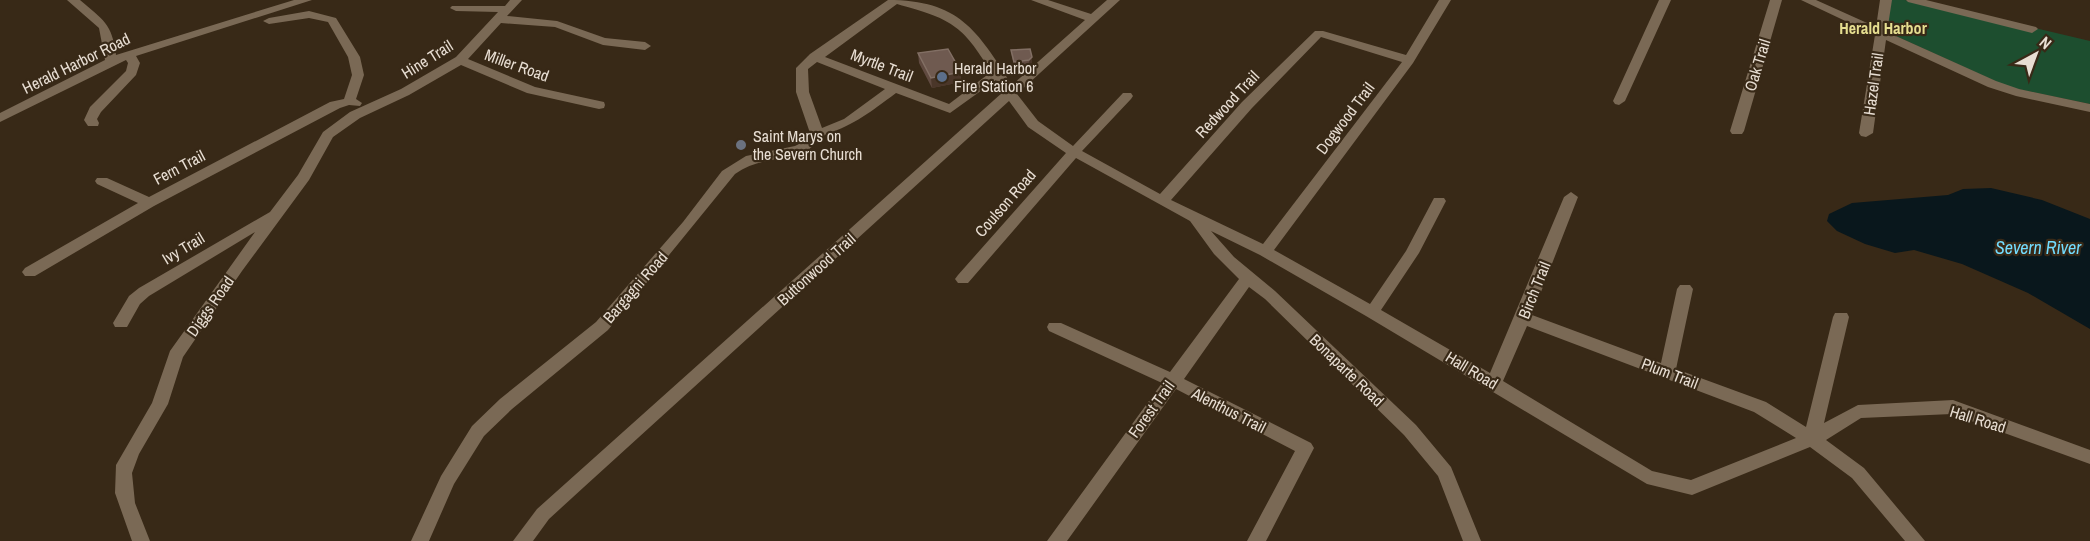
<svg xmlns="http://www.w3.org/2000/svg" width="2090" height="541" font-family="'Archivo Narrow',sans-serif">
<rect width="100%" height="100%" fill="#382917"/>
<path fill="#1d4e2f" d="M1891,0H1905L2034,32L2035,28L2090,41V104L2008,87L1887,32Z"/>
<path fill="#09171c" d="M1991,188L2042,200L2090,219V329L2028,293L1962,264L1914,250L1895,253L1865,244L1837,231L1827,221L1829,214L1852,203L1948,195L1963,189Z"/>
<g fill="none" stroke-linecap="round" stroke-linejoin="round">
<path fill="#7a6955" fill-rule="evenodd" d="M67,0H80C103,20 112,23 116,55L294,0H312L136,56L140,63L136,75L101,112L97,119L99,123L98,126H88L84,120L90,107L126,71L128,63L126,60L0,122V113L105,60L99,28Z
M510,0H522L507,16L557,21L605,38L645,42L651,46L645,50L603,45L555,27L501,23L468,59L535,87L604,102L605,105L604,108L599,109L527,93L461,65L409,95L360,118L333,137L309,180L242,271L183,357L168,404L139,454L132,473L135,503L150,541H132L115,493L116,465L152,403L170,351L255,232L149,296L140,304L127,327H115L113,323L129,296L139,288L270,212L298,175L323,132L350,112L401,89L456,57L498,12L456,11L450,8L452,6H505Z
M888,0C959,0 977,30 1012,85L1085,20L1031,0H1048L1091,14L1107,0H1120L1017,94L1038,121L1073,146L1123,93H1131L1133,96L1131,99L1082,151L1160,194L1242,102L1315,31H1323L1406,55L1439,0H1451L1413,63L1274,250L1370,304L1406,251L1434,198H1444L1446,201L1419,253L1381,310L1490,373L1564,197L1571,192L1578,197L1532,315L1661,363L1677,289L1680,285H1690L1693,289L1676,369L1766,402L1806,427L1833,317L1835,313H1847L1849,317L1824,423L1858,405L1953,400L2090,450V464L1952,414L1861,418L1826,440L1864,468L1925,541H1905L1852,478L1810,447L1692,495L1647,484L1366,316L1260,255L1211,231L1234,257L1275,291L1416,425L1451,467L1481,541H1463L1438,476L1404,435L1265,299L1249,287L1184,379L1311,443L1314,448L1266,541H1247L1295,451L1176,389L1067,541H1047L1162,383L1049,331L1047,327L1049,323H1061L1170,372L1239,279L1214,254L1190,221L1076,158L968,283H958L955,279L958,275L1066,153L1028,127L1009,101L584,487L549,519L533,541H513L537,509L1003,92L996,80L950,113L896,93C869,113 857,123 825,135C818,138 814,148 804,152C780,161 757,158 735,174L608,330L512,409L484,436L454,484L429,541H411L441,476L472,426L500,399L596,322L683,222L722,171L746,156L795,146L803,142L810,133L796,92V68L810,54ZM897,4C951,19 962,24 991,72L949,104L825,57ZM1321,37L1402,62L1263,244L1171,200L1252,108ZM817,62L885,89L844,119L822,128L809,92L808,69ZM1527,326L1754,412L1796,438L1691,480L1652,471L1503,381Z
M1659,0H1671L1625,101L1619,105L1615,104L1613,101Z
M1770,0H1782L1744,131L1742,134H1732L1730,131Z
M1801,0H1816L1876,27L1880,0H1892L1887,32L1996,81L2019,89L2090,104V112L2016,96L1988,87L1886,40L1873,133L1866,137L1861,136L1859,133L1875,35Z
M1906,0H1926L2036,27L2038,29L2032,33L1908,2Z
M309,11L336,18L360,57L364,75L356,99L362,103L360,106L349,105L340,108L154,206L35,276H25L22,272L25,268L138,203L97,184L95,181L97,178H107L149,197L330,102L344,99L352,75L348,57L328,22L309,18L269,24L263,21L269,18Z"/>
</g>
<path fill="#604a40" d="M1030,49L1032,64L1029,67L1015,69L1012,57L1011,50Z
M918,53L961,72V82L932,88L919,63Z"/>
<path fill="#4a3629" d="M1032,57V64L1029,67V60Z
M961,72V82L932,88L931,78Z"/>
<path fill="#6f5a50" stroke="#826f64" stroke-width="1.5" d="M948,49L961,72L931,78L918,53Z
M1030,49L1032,57L1029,60L1014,62L1011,50Z"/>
<circle fill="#5c6f8a" stroke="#382917" stroke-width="2" cx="942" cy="77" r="6"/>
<circle fill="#6b7280" stroke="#382917" stroke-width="2" cx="741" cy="145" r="6"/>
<g text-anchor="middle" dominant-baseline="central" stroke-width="4.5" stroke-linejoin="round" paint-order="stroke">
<g font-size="16" font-weight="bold" fill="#e6de90" stroke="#382917">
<text x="1883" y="28">Herald Harbor</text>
</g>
<g font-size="16" fill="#e8ded3" stroke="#382917">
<text transform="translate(427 59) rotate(-32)">Hine Trail</text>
<text transform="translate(76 63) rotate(-26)">Herald Harbor Road</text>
<text transform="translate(517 65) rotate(20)">Miller Road</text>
<text transform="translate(882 65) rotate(21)">Myrtle Trail</text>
<text transform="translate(1757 65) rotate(-73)">Oak Trail</text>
<text transform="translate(1873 84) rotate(-82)">Hazel Trail</text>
<text transform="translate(1227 104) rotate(-47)">Redwood Trail</text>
<text transform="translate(1345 118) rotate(-53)">Dogwood Trail</text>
<text transform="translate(179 167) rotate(-28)">Fern Trail</text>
<text transform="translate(1005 203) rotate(-49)">Coulson Road</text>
<text transform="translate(183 248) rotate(-31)">Ivy Trail</text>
<text transform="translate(816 269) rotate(-42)">Buttonwood Trail</text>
<text transform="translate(635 287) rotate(-49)">Bargagni Road</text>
<text transform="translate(1534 290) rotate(-68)">Birch Trail</text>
<text transform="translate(210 306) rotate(-55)">Diggs Road</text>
<text transform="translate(1347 370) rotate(44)">Bonaparte Road</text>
<text transform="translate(1472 370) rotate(31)">Hall Road</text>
<text transform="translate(1670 373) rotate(21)">Plum Trail</text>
<text transform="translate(1151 409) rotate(-54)">Forest Trail</text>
<text transform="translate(1229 410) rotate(27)">Alenthus Trail</text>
<text transform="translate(1978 419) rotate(17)">Hall Road</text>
</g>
<g font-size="16" fill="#e8ded3" stroke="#382917" text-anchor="start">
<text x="954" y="68">Herald Harbor<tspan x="954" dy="18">Fire Station 6</tspan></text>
<text x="753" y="136">Saint Marys on<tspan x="753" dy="18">the Severn Church</tspan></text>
</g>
<g font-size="18" font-style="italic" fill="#72dcff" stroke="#382917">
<text x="2038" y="247">Severn River</text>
</g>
</g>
<g transform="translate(2036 54) rotate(41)" stroke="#382917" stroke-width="4.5" paint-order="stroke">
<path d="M0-4.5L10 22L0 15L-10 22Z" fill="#e8ded3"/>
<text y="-9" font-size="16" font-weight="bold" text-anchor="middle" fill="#e8ded3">N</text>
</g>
</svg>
